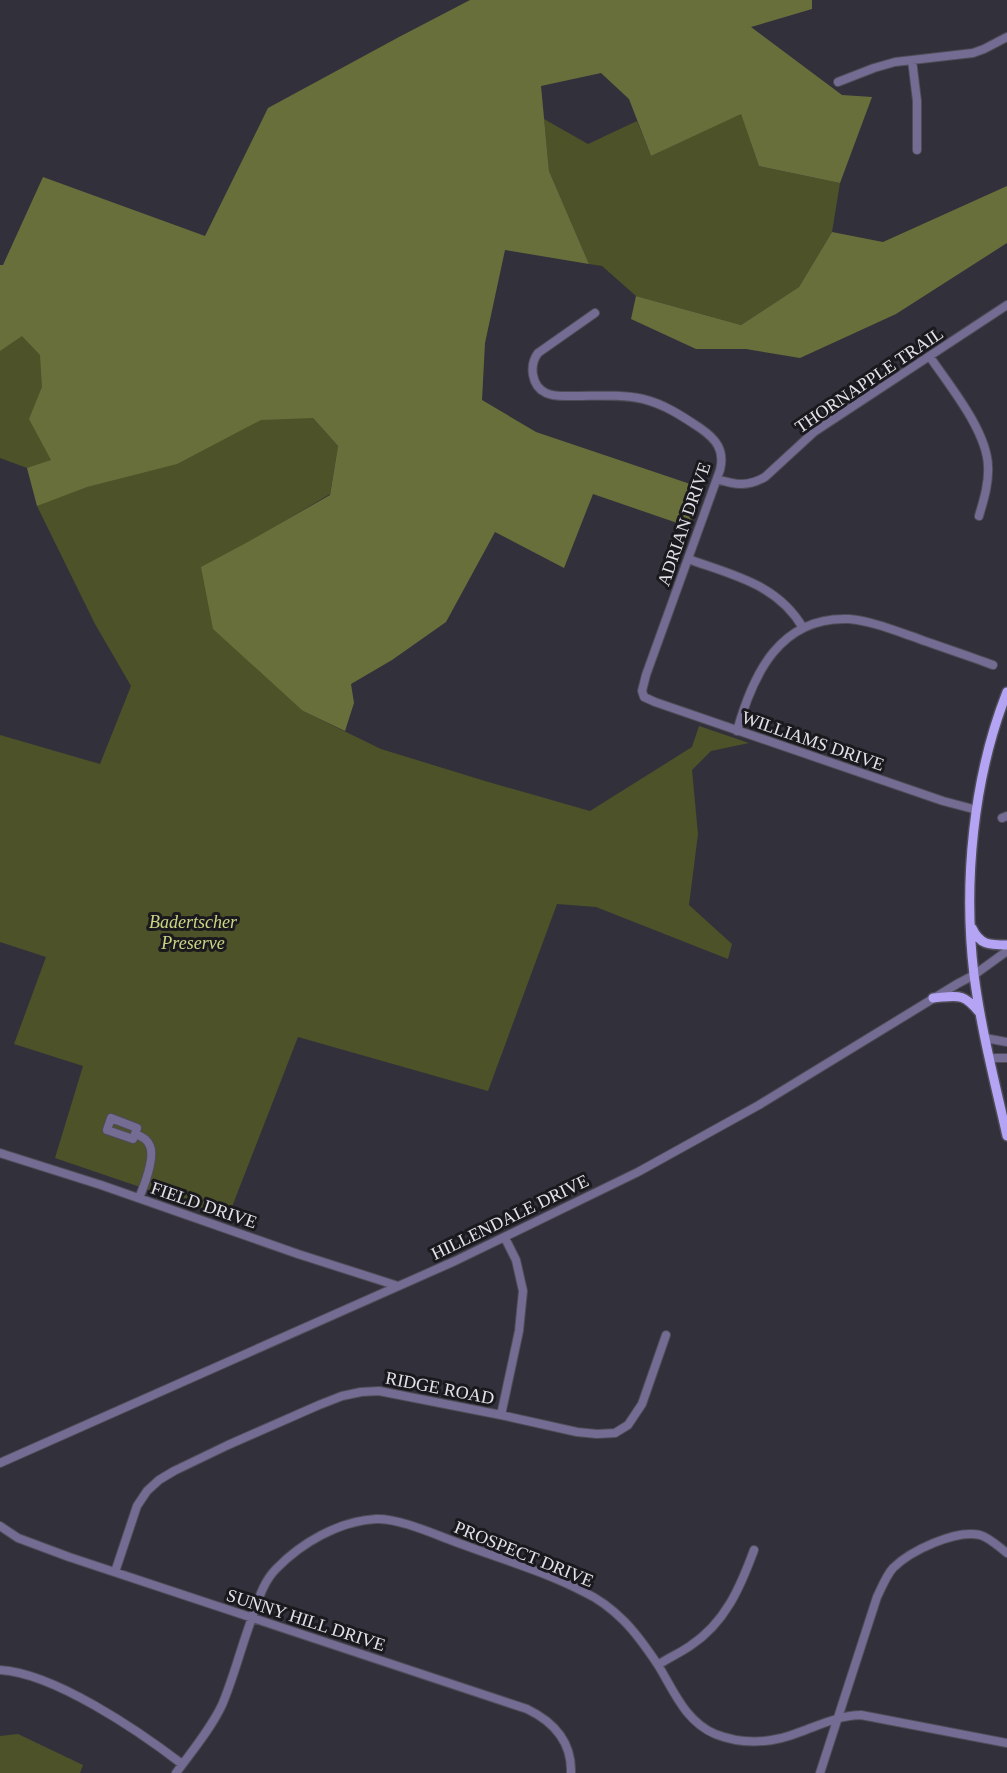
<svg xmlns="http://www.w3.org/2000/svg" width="1007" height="1773" font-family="Georgia,serif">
<rect width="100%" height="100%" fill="#32313b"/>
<path fill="#4d5228" d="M741,113L759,166L840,183L832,232L799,287L741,325L636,296L602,266L589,264L549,171L544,119L588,144L637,121L651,156Z
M0,296L313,418L338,446L330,494L251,541L303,711L381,749L485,781L590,811L692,747L699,726L749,743L711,751L692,770L698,834L689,905L732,944L728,959L596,907L557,904L488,1091L298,1037L228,1217L55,1158L83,1066L14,1044L46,957L0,942V735L100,764L131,686L95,624L37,506L41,504L27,468L0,458Z
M18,1734L83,1765L80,1773H0V1736Z"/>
<path fill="#696f3b" d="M470,0H812V9L751,27L842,95L872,97L840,183L759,166L741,114L651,156L629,99L601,73L541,86L549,171L589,264L505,250L485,343L482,400L536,432L702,488L689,527L593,494L564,568L495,532L446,622L392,660L351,684L354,703L345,731L303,711L213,629L201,567L246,543L330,495L338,446L313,418L261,420L177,464L87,487L37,506L27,468L51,460L29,419L42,387L40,355L22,336L0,351V265H3L43,177L205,236L268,108L399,37Z
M1007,186V243L896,314L800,358L746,349H696L631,319L636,296L741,325L799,287L832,232L883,242Z"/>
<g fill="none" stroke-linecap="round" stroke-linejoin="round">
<g stroke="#4e4d57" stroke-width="10">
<path id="minor" d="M912,60L917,101V150
M838,82L874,68L895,62L973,53L984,49L1007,37
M595,313L538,353C529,365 531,386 546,393C554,397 565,396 574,396C597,396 620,394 643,399C664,404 682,416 700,428C716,439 725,450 720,470L646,675L642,691L644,697L655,702L943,801L977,810
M930,357C949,385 987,431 988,466C989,483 984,499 979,516
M717,479C735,485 748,487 765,477L814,432L1007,305
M688,559C732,575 778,584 803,628
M737,731C753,674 780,616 849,619C870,621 891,629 911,636C938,646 966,655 993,665
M1002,818L1007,816
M985,1038L1007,1042
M990,1058H1007
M135,1134L137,1128L111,1118L107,1130L133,1139L135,1134C141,1136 148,1140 150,1146C155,1158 144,1186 139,1198
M0,1153L101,1185L298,1254L398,1286
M501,1415L519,1331L523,1291L516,1260L505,1238
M0,1463L455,1261L638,1172L759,1105L957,984L974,975L1007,951
M0,1526L18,1538L69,1557L527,1709C554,1722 572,1742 571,1773
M115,1572L137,1506L147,1491L159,1480L174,1471L228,1445L319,1405L342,1396L361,1392L379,1391L501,1415L577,1432L597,1434L615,1433L628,1425L642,1404L666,1335
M658,1665C668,1658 680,1653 690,1646C725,1623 740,1588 754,1550
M0,1670C54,1673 139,1731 182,1764
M176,1773C192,1751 210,1730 222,1705C234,1677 241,1647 252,1618C258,1601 263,1582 276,1569C301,1543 339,1521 376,1519C401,1518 440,1537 464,1545C504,1560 546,1572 584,1592C599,1599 612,1609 624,1621C637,1634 648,1650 658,1665C674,1691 685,1721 715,1734C743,1745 773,1743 800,1732C820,1725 840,1715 861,1715L1007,1743
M820,1773L877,1597C882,1587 886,1576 893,1568C910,1551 956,1529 980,1535C990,1538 999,1547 1007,1553"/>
</g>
<g stroke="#4e4d57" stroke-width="12">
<path id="major" d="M1007,692C973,778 963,883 974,975C981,1029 995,1083 1007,1136
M972,928C980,945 989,945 1007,945
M933,998C957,996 963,992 979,1012"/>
</g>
<use href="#minor" stroke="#746c93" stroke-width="8"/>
<use href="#major" stroke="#b5a4f4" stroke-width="9"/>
</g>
<g text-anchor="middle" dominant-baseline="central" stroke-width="6" stroke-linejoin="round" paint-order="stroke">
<g font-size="18" fill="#e3e2e8" stroke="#1a191e">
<text transform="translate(869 380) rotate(-34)">THORNAPPLE TRAIL</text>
<text transform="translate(684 524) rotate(-71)">ADRIAN DRIVE</text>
<text transform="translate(813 741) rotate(19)">WILLIAMS DRIVE</text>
<text transform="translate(204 1205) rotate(19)">FIELD DRIVE</text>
<text transform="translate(510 1217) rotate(-26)">HILLENDALE DRIVE</text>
<text transform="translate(440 1388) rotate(11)">RIDGE ROAD</text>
<text transform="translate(524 1554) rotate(22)">PROSPECT DRIVE</text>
<text transform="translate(306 1620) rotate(18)">SUNNY HILL DRIVE</text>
</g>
<g font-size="18" font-style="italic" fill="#cbd685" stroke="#1a191e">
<text x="193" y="922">Badertscher<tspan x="193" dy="21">Preserve</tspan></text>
</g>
</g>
</svg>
